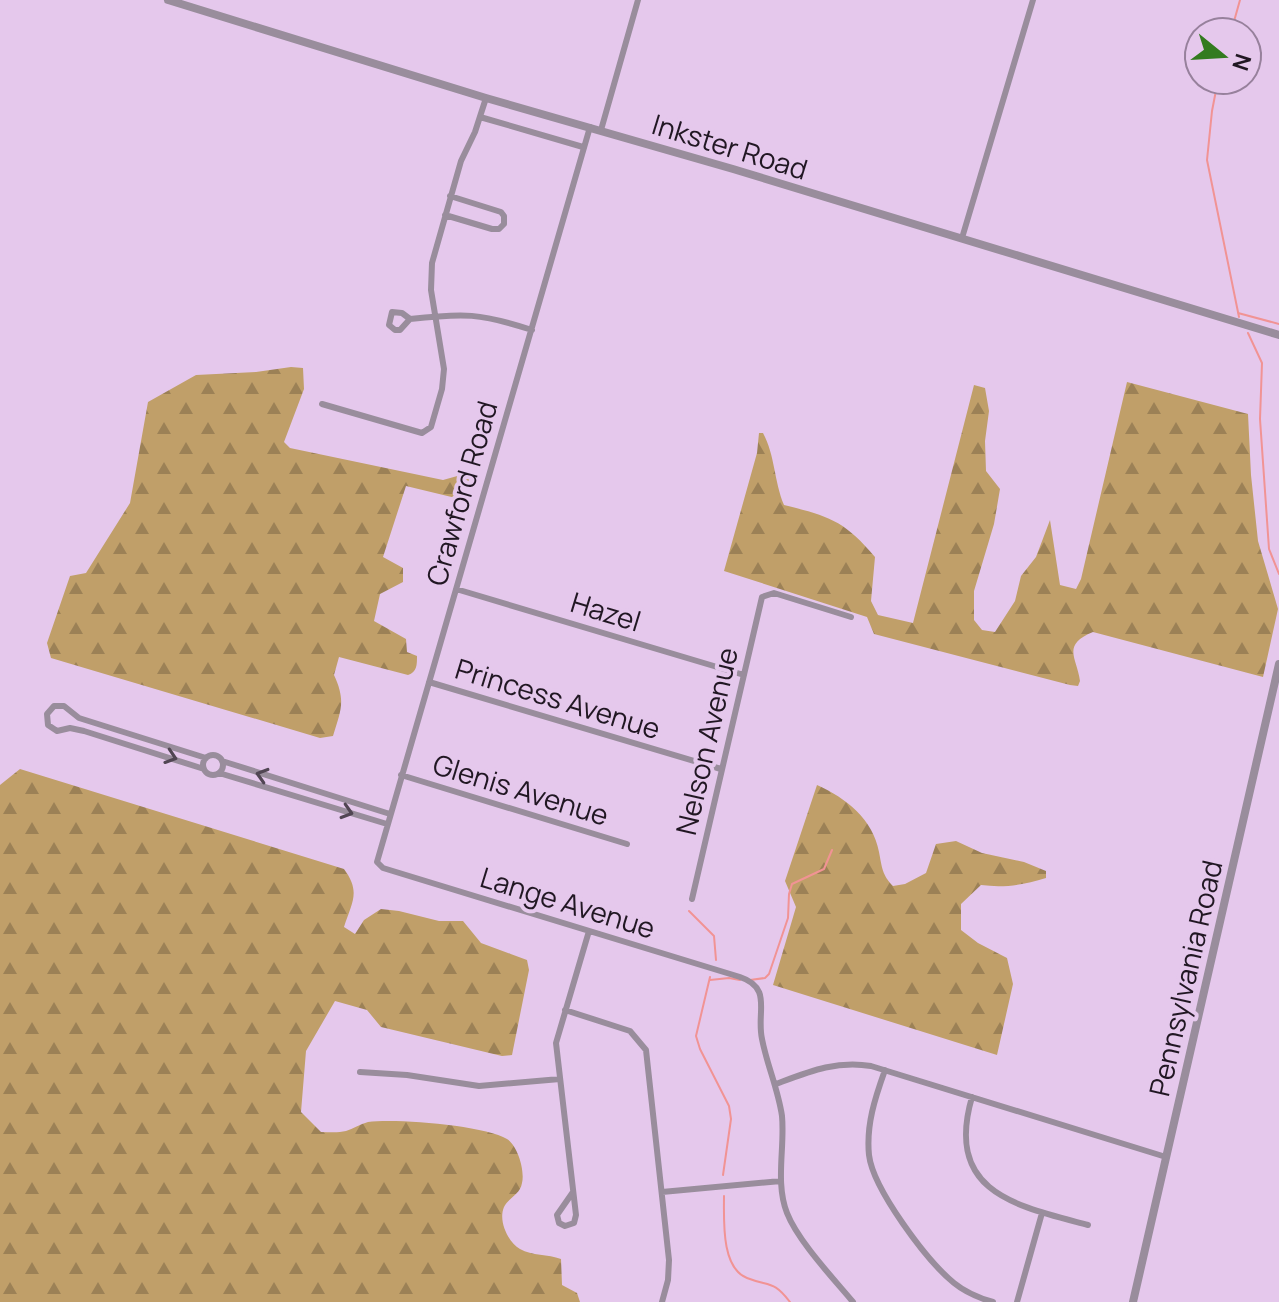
<svg xmlns="http://www.w3.org/2000/svg" width="1279" height="1302" font-family="Manrope,sans-serif">
<defs>
<pattern id="forest-firs" width="22" height="20" patternUnits="userSpaceOnUse" patternTransform="scale(2)"><rect width="22" height="20" fill="#c09f69"/><path d="M5 1l3.5 6h-7zM16 11l3.5 6h-7z" fill="#9c8156"/></pattern>
</defs>
<rect width="100%" height="100%" fill="#e5c8ec"/>
<path fill="url(#forest-firs)" d="M291,367L303,368L304,389L284,442L290,448L443,480L468,473L469,480L464,500L406,486L383,557L403,568V582L380,594L374,621L406,639L407,652L417,656C417,665 417,672 408,675L339,657L334,675C346,701 341,710 333,736L320,738L51,658L47,643L70,576L86,573L130,503L148,402L196,375L256,372Z
M1127,382L1248,414L1251,475L1258,541L1278,609L1263,677L1093,632C1061,645 1077,658 1080,681L1078,686L1070,685L874,634L867,617L724,571L757,453L759,433H763C775,455 774,481 784,505C828,516 844,520 875,557L871,601L878,615L913,623L974,385L985,388L989,411L985,441L986,471L1000,489L994,524L974,591V620L982,630L995,632L1015,601L1021,576L1036,557L1050,520L1060,585L1076,589L1081,579Z
M20,769L344,869C361,892 352,902 344,927L355,934L364,920L381,909L399,911L439,921H463L481,943L527,960L529,970L512,1055L502,1056L381,1027L367,1010L335,1001L306,1051L301,1112L321,1132C329,1132 338,1133 346,1131C353,1129 360,1124 368,1122C394,1118 485,1125 507,1139C518,1146 525,1171 522,1183C520,1195 508,1198 504,1207C498,1221 508,1242 520,1249C532,1256 548,1254 561,1259L562,1285L577,1293L580,1302H0V785Z
M817,785C846,798 873,819 879,852C882,867 882,875 893,886L905,884L926,873L936,844L956,841L982,853L1024,862L1046,871V878C1023,885 1004,888 981,885L961,904V930L978,943L1007,958L1013,984L997,1055L773,985L796,907L785,881Z"/>
<g fill="none" stroke-linecap="round" stroke-linejoin="round">
<path stroke="#f19394" stroke-width="2" d="M1231,32L1240,0
M1218,80L1212,111L1207,160L1239,317
M1238,313L1279,324
M1248,333L1262,363L1260,419L1269,549L1279,574
M689,911L714,936L716,960
M710,977L696,1036L700,1049L729,1106L731,1119L723,1175
M710,980L729,978L740,980
M750,980L765,978L769,974L788,918L789,894L792,884L824,869L832,850
M724,1196C724,1220 721,1268 747,1278C770,1287 773,1280 790,1302"/>
<path stroke="#998d9c" stroke-width="6" d="M480,117L583,147
M590,127L377,862L383,868L740,977C773,988 756,1012 762,1039C767,1065 778,1089 782,1116C785,1148 775,1182 787,1213C798,1241 833,1278 853,1302
M601,130L638,0
M445,215L492,229H499L504,224V216L501,212L450,196
M962,238L1033,0
M410,319L402,313L392,312L389,325L395,330H400L410,319C464,313 480,313 532,330
M322,404L422,433L431,427L442,389L444,369L431,290L432,263L461,161L475,132L486,98
M456,589L744,675
M429,682L721,769
M203 765a10 10 0 1 1 20 0a10 10 0 1 1-20 0Z
M222,761L390,814
M204,769L84,731L70,728L57,731L48,725L47,714L54,706H64L79,718L206,758
M219,773L387,824
M401,775L627,844
M692,899L762,597L774,593L851,617
M565,1010L630,1031L646,1050L669,1260L668,1280L662,1302
M885,1070C875,1098 866,1125 869,1155C873,1189 927,1261 954,1283C965,1292 979,1298 993,1302
M360,1072L407,1075L479,1086L560,1079
M776,1084C808,1072 836,1060 871,1066L1166,1157
M972,1097C944,1193 1017,1206 1088,1225
M573,1192L557,1215L559,1223L565,1226L574,1223L576,1215L556,1043L589,931
M662,1192L781,1181
M1017,1302L1042,1213"/>
<path stroke="#998d9c" stroke-width="8" d="M168,0L486,98L733,169L1279,335
M1133,1302L1279,664"/>
</g>
<defs><path id="oneway-chevron" d="M-2-3.5L2.5 0L-2 3.5" fill="none" stroke-width="1.6" stroke-linecap="round" stroke-linejoin="round" transform="scale(2)"/></defs>
<g stroke="#514653">
<use href="#oneway-chevron" transform="translate(171 757) rotate(18)"/>
<use href="#oneway-chevron" transform="translate(262 775) rotate(-163)"/>
<use href="#oneway-chevron" transform="translate(347 812) rotate(17)"/>
</g>
<g text-anchor="middle" dominant-baseline="central" stroke-width="8" stroke-linejoin="round" paint-order="stroke">
<g font-size="28" fill="#211723" stroke="#e5c8ec">
<text transform="translate(730 146) rotate(17)">Inkster Road</text>
<text transform="translate(461 493) rotate(-74)">Crawford Road</text>
<text transform="translate(606 611) rotate(17)">Hazel</text>
<text transform="translate(558 698) rotate(17)">Princess Avenue</text>
<text transform="translate(706 741) rotate(-77)">Nelson Avenue</text>
<text transform="translate(521 789) rotate(17)">Glenis Avenue</text>
<text transform="translate(568 902) rotate(17)">Lange Avenue</text>
<text transform="translate(1185 978) rotate(-77)">Pennsylvania Road</text>
</g>
</g>
<g transform="translate(1223 56) rotate(108)"><circle r="38" fill="#e5c8ec" stroke="#97819c" stroke-width="2"/>
<path d="M0-6L14 30L0 20L-14 30Z" fill="#337b1f"/>
<text y="-12" font-size="22" font-weight="bold" text-anchor="middle" fill="#211723">N</text>
</g>
</svg>
